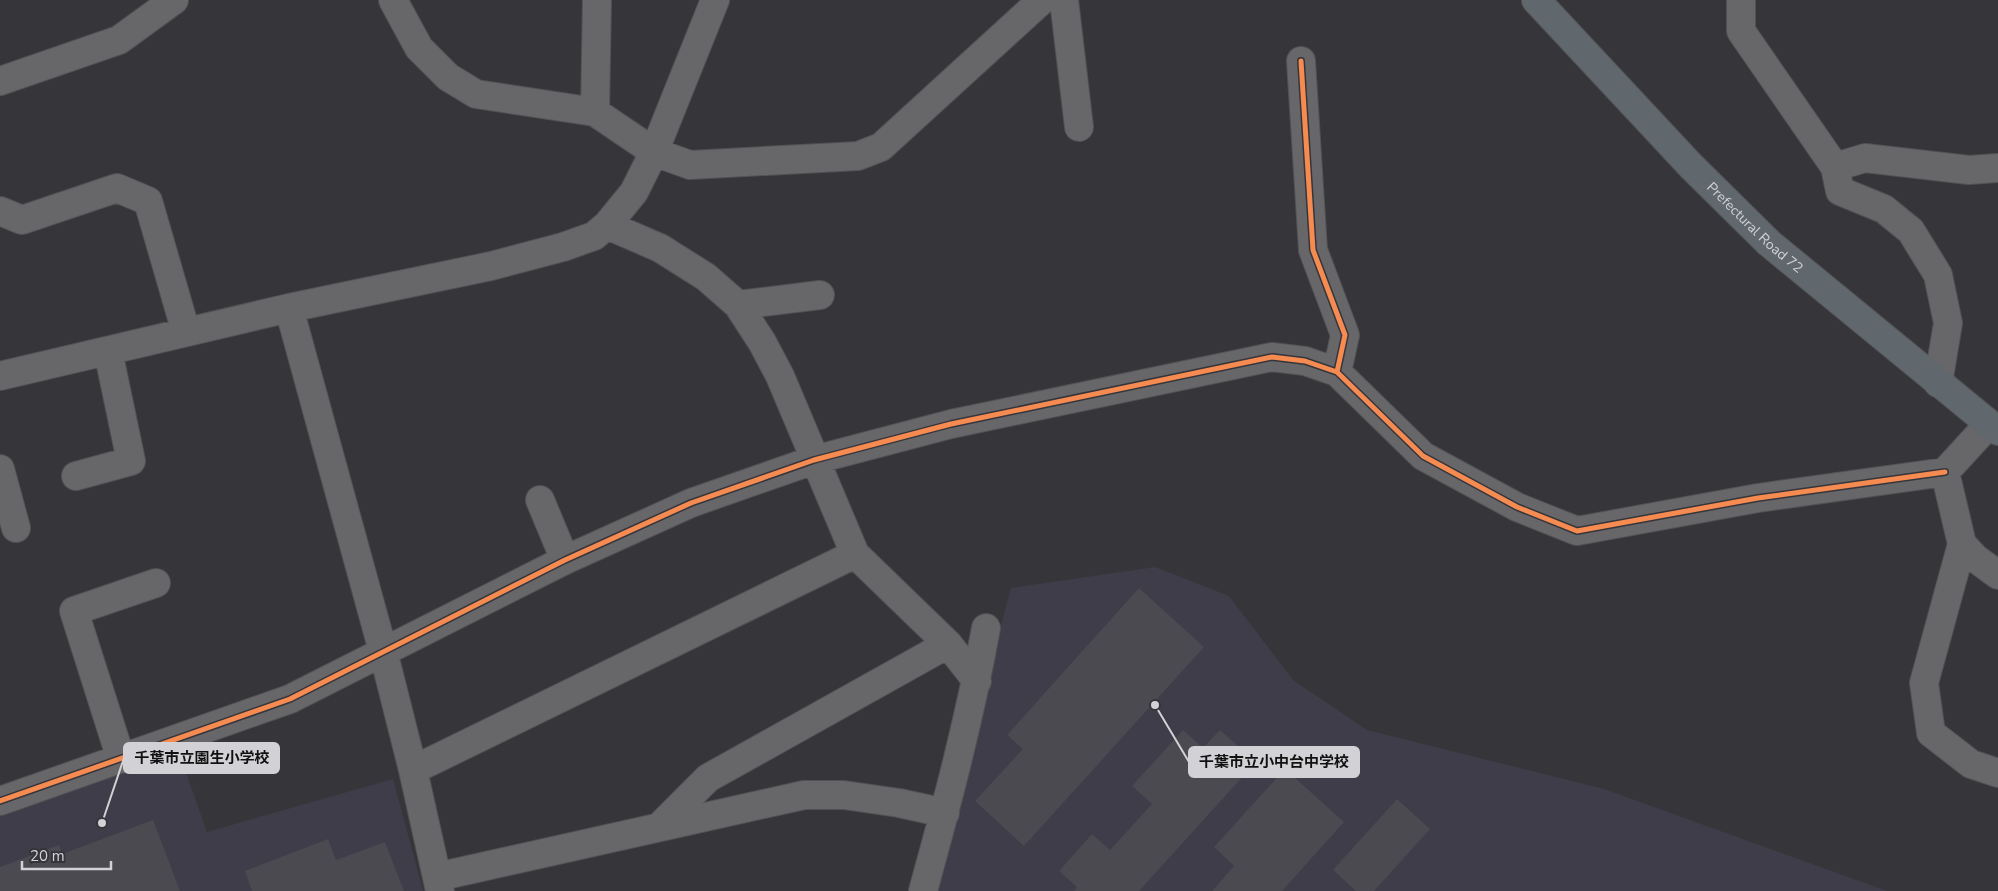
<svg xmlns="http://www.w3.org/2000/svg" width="1998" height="891" font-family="'Nunito Sans','Noto Sans JP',sans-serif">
<rect width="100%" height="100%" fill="#36363a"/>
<path fill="#3e3d49" d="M1155,567L1229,596L1293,680L1367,730L1604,789L1887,891H932L1011,588Z
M179,753L207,832L393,779L423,891H0V814Z"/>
<path fill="#4b4a51" d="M1139,588L1204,647L1024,846L975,801L1023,749L1007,735Z
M1183,730L1203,748L1220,730L1256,762L1139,891H1074L1077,887L1059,871L1092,834L1110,850L1152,804L1132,786Z
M1285,769L1344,822L1282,891H1212L1234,866L1214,847Z
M1397,799L1430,829L1374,891H1356L1333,870Z
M153,820L180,891H0V867L59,845L62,854Z
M328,839L336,860L385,842L404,891H252L245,871Z"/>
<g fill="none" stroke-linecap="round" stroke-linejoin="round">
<g stroke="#525255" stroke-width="30">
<path id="minor" d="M393,0L419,48L448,77L476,94L595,112L654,152L690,165L858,156L881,147L1042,0
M1064,0L1079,127
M1741,0V31L1835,167L1840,191L1884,209L1911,231L1938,275L1948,323L1938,383
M1301,61L1313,250L1345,335L1337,372L1423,456L1517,507L1577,531L1758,498L1945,472
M0,81L119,40L174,0
M595,112L597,0
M1835,167L1865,158L1969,170L1998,168
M0,211L22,220L117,188L148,201L186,332
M607,225L660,248L706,277L738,305L762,342L780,376L855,554L948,644L977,681
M738,305L820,295
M289,308L383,651L413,770L440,891
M0,376L289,308L491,266L563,247L594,236L607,225L634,192L654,152L715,0
M1989,424L1945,472L1962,544L1975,558L1998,575
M0,469L16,528
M76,476L131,461L108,351
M540,500L565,560
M1962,544L1924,683L1931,733L1971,764L1998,773
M121,759L74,611L156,583
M413,770L855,554
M0,801L290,699L565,560L691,503L814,460L951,424L1272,357L1305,361L1337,372
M660,826L708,778L948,644
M437,877L804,795H844L899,803L945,813
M923,891C947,804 970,717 986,628"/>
</g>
<g stroke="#525255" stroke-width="30">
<g id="major">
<path id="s1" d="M1536,0L1691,166L1769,243L1998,431"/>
</g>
</g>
<use href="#minor" stroke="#67676a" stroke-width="28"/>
<use href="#major" stroke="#60686e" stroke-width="28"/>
<g stroke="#35353b" stroke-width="8">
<path id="cycleway" d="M1301,61L1313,250L1345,335L1337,372L1423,456L1517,507L1577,531L1758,498L1945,472
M0,801L290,699L565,560L691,503L814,460L951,424L1272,357L1305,361L1337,372"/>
</g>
<use href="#cycleway" stroke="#f68b52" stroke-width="5"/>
</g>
<g text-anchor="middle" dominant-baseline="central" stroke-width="4" stroke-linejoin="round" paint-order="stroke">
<g font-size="14" fill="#d2d2d6" stroke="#35353b">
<text stroke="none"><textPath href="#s1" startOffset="316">Prefectural Road 72</textPath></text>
</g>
</g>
<path fill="none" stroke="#d2d2d6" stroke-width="2" d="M102 823L124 758M1155 705L1189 762"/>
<g fill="#d2d2d6" stroke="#35353b" stroke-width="2">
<circle cx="102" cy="823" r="5"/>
<circle cx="1155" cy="705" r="5"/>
</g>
<g fill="#d2d2d6" stroke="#d2d2d6" stroke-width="2">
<rect x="124" y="743" width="155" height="30" rx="5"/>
<rect x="1189" y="747" width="170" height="30" rx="5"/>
</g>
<g font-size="15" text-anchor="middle" font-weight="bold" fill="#111">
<text x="202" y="763">千葉市立園生小学校</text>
<text x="1274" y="767">千葉市立小中台中学校</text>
</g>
<path d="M22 861v8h89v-8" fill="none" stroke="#d2d2d6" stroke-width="2.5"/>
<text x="30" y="861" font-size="15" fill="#d2d2d6" stroke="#35353b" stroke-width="4" paint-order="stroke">20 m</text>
</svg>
